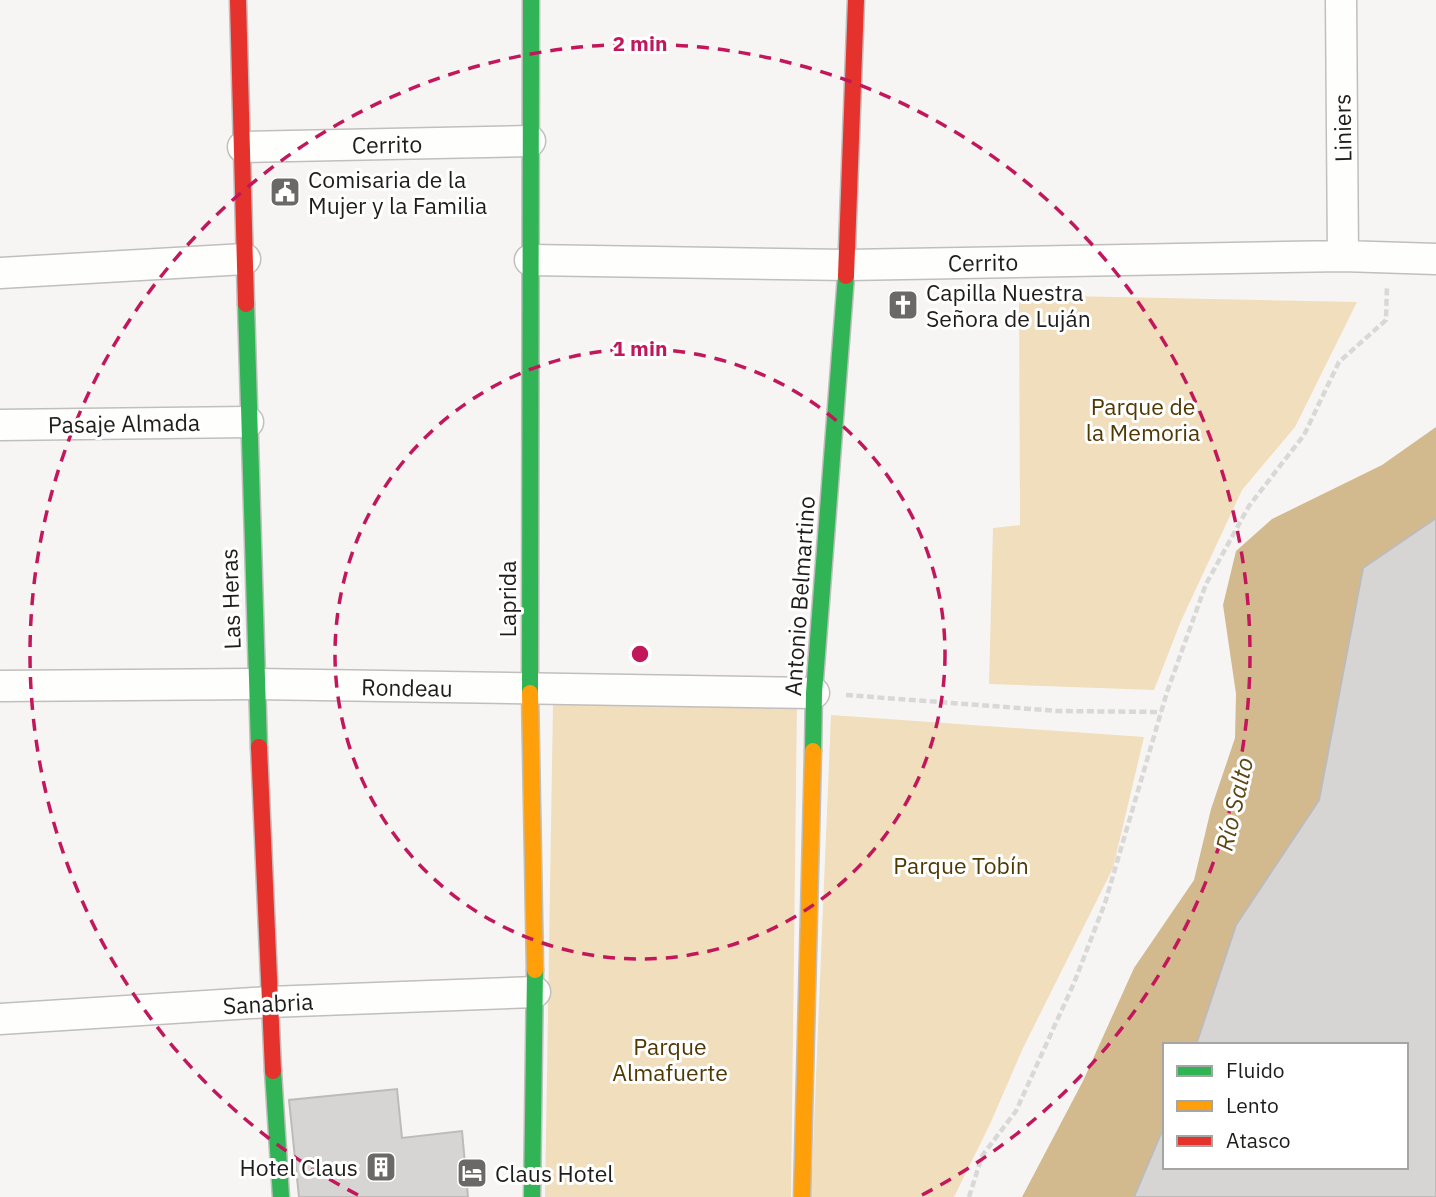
<svg xmlns="http://www.w3.org/2000/svg" width="1436" height="1197" font-family="'IBM Plex Sans',sans-serif">
<rect width="100%" height="100%" fill="#f7f5f3"/>
<path fill="#f1debd" d="M1019,295L1357,302L1295,427L1242,490L1181,621L1154,690L989,684L993,528L1020,525Z
M553,702L797,703L791,1197H545Z
M831,715L1144,737L1113,868L1023,1048L990,1124L954,1197H811Z"/>
<path fill="#d3ba8e" d="M1436,427V518L1363,568L1319,800L1236,925L1196,1045H1165V1124L1134,1197H1022L1083,1081L1134,968L1194,880L1211,809L1235,738L1236,694L1223,605L1236,551L1272,519L1382,465Z"/>
<path fill="#d7d5d4" stroke="#bdbbb9" stroke-width="2" d="M1436,518V1197H1134L1165,1124V1167H1406V1045H1196L1236,925L1319,800L1363,568Z
M397,1089L402,1138L462,1131L468,1197H299L289,1100Z"/>
<g fill="none" stroke-linecap="round" stroke-linejoin="round">
<g stroke="#c0bfbd" stroke-width="33">
<path id="street" d="M1341,0L1343,256
M243,147L530,141
M530,260L847,265L1343,256L1436,259
M0,273L245,259
M0,425L248,422
M0,686L256,684L814,693
M0,1019L269,1002L535,992"/>
</g>
<g stroke="#c0bfbd" stroke-width="19">
<path id="fast" d="M246,304L259,747
M530,693L531,0
M813,751L814,693L846,276
M273,1071L281,1197
M532,1197L535,970"/>
</g>
<g stroke="#c0bfbd" stroke-width="19">
<path id="slow" d="M530,693L535,970
M802,1197L813,751"/>
</g>
<g stroke="#c0bfbd" stroke-width="19">
<path id="jam" d="M238,0L246,304
M846,276L856,0
M259,747L273,1071"/>
</g>
<path stroke="#d8d8d7" stroke-width="4.5" stroke-dasharray="7 3.5" stroke-linecap="butt" d="M846,695L1058,711L1161,712
M969,1197L982,1156L1016,1111L1074,983L1105,903L1167,692L1206,584L1249,506L1304,435L1339,362L1386,320L1387,285"/>
<use href="#street" stroke="#fefefd" stroke-width="30"/>
<use href="#fast" stroke="#30b455" stroke-width="16"/>
<use href="#slow" stroke="#ff9f0a" stroke-width="16"/>
<use href="#jam" stroke="#e5322d" stroke-width="16"/>
</g>
<g fill="none" stroke="#c2185b" stroke-width="3.5" stroke-dasharray="12 9">
<circle cx="640" cy="654" r="305"/>
<path d="M358 1195A610 610 0 1 1 922 1195"/>
</g>
<defs>
<g id="civic-square" transform="scale(1.575)"><rect x="-9" y="-9" width="18" height="18" rx="4" fill="#6a6967" stroke="#fff"/><path d="M-.6-6.5H3V-4.5H.6V-3L4-1V1h2V6H-6V1h2V-1L-.6-3ZM-1.2 2.5V6h2.4V2.5Z" fill="#fff"/></g>
<g id="church-square" transform="scale(1.575)"><rect x="-9" y="-9" width="18" height="18" rx="4" fill="#6a6967" stroke="#fff"/><path d="M-1.2-6h2.4v3.5h3.3v2.4h-3.3V6h-2.4V-.1h-3.3v-2.4h3.3Z" fill="#fff"/></g>
<g id="building-square" transform="scale(1.575)"><rect x="-9" y="-9" width="18" height="18" rx="4" fill="#6a6967" stroke="#fff"/><path d="M-4-6H4V6H1V3H-1V6H-4ZM-2.5-4.3h1.7v1.8h-1.7ZM.8-4.3h1.7v1.8H.8ZM-2.5-1h1.7V.8h-1.7ZM.8-1h1.7V.8H.8Z" fill="#fff"/></g>
<g id="hotel-square" transform="scale(1.575)"><rect x="-9" y="-9" width="18" height="18" rx="4" fill="#6a6967" stroke="#fff"/><path d="M-6-4.5h1.5V1H6V5H4.5V3h-9V5H-6ZM-4 0a1.8 1.8 0 1 1 3.6 0ZM.5 0V-2.5h3Q6-2.5 6 0Z" fill="#fff"/></g>
</defs>
<g fill-rule="evenodd">
<use href="#civic-square" x="285" y="192"/>
<use href="#church-square" x="903" y="305"/>
<use href="#building-square" x="381" y="1167"/>
<use href="#hotel-square" x="472" y="1173"/>
</g>
<g text-anchor="middle" dominant-baseline="central" stroke-width="6" stroke-linejoin="round" paint-order="stroke">
<g font-size="23" fill="#1e1d1b" stroke="#fff">
<text transform="translate(1342 128) rotate(-91)">Liniers</text>
<text transform="translate(387 144) rotate(-1)">Cerrito</text>
<text transform="translate(983 262) rotate(-1)">Cerrito</text>
<text transform="translate(124 423) rotate(-1)">Pasaje Almada</text>
<text transform="translate(799 596) rotate(-86)">Antonio Belmartino</text>
<text transform="translate(230 599) rotate(-92)">Las Heras</text>
<text transform="translate(507 599) rotate(-90)">Laprida</text>
<text transform="translate(407 687) rotate(1)">Rondeau</text>
<text transform="translate(268 1003) rotate(-3)">Sanabria</text>
</g>
<g font-size="23" fill="#1e1d1b" stroke="#fff" text-anchor="start">
<text x="308" y="179">Comisaria de la<tspan x="308" dy="26">Mujer y la Familia</tspan></text>
<text x="926" y="292">Capilla Nuestra<tspan x="926" dy="26">Señora de Luján</tspan></text>
<text x="358" y="1167" text-anchor="end">Hotel Claus</text>
<text x="495" y="1173">Claus Hotel</text>
</g>
<g font-size="23" fill="#503802" stroke="#fff">
<text x="1143" y="406">Parque de<tspan x="1143" dy="26">la Memoria</tspan></text>
<text x="961" y="865">Parque Tobín</text>
<text x="670" y="1046">Parque<tspan x="670" dy="26">Almafuerte</tspan></text>
</g>
<g font-size="24" font-style="italic" fill="#5d4513" stroke="#fff">
<text transform="translate(1234 804) rotate(-77)">Río Salto</text>
</g>
</g>
<circle cx="640" cy="654" r="10" fill="#c2185b" stroke="#fff" stroke-width="3.5"/>
<g font-size="21" text-anchor="middle" font-weight="bold" fill="#c2185b" stroke="#fff" stroke-width="6" stroke-linejoin="round" paint-order="stroke">
<text x="640" y="51">2 min</text>
<text x="640" y="356">1 min</text>
</g>
<rect x="1163" y="1043" width="245" height="126" fill="#ffffff" stroke="#a5a5a4" stroke-width="2"/>
<rect x="1177" y="1066" width="35" height="10" fill="#30b455" stroke="#a5a5a4" stroke-width="2"/>
<text x="1226" y="1078" font-size="21" fill="#1e1d1b">Fluido</text>
<rect x="1177" y="1101" width="35" height="10" fill="#ff9f0a" stroke="#a5a5a4" stroke-width="2"/>
<text x="1226" y="1113" font-size="21" fill="#1e1d1b">Lento</text>
<rect x="1177" y="1136" width="35" height="10" fill="#e5322d" stroke="#a5a5a4" stroke-width="2"/>
<text x="1226" y="1148" font-size="21" fill="#1e1d1b">Atasco</text>
</svg>
